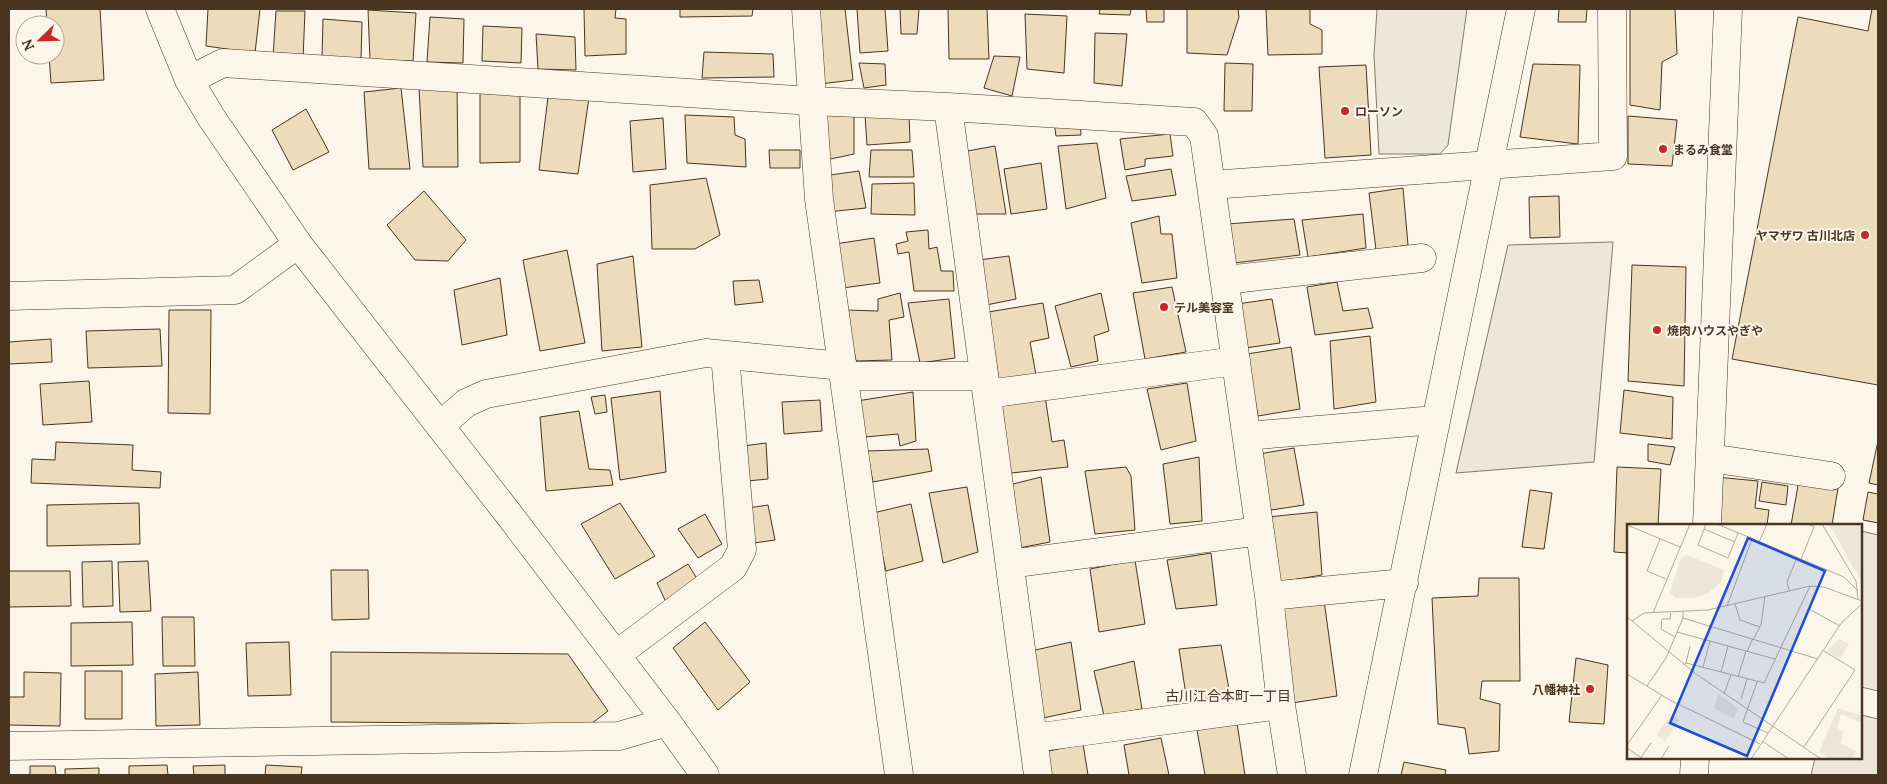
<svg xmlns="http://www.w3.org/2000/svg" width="1887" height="784" font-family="Lora,'Noto Sans JP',serif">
<rect width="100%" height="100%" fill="#fbf6e9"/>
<path fill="#ede6d9" stroke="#887966" d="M1613,242L1594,462L1456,473L1508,245Z
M1861,715L1878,719V775H1811L1815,758H1861Z"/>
<path fill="#ede7d9" stroke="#887966" d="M1377,9H1467L1448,145L1440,154H1379L1374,55Z
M1861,531L1878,535V691L1861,687Z"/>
<path fill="#ecdcbc" stroke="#4a3520" d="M46,9H100L104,80L51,83L49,55H55V25H47Z
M208,9H260L255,53L206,46Z
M584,9H616L615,18L626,19V54L585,56Z
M680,9H753L752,16L680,17Z
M814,9H845L853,80L820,84Z
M857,9H885L888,51L860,53Z
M900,9H919L917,34H901Z
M948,9H987L989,59H949Z
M1100,9H1131L1130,15L1099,14Z
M1146,9H1164V22H1147Z
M1187,9H1238L1239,17L1227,55L1187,53Z
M1266,9H1310V24L1322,30V54L1268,55Z
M1559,9H1587L1586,22H1558Z
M1630,9H1675L1677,54L1662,62L1660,110L1630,105Z
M1872,9H1878V385L1732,359L1798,17L1868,31Z
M368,10L416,13L413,61L370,60Z
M276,11H305L303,59L273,57Z
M1025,14L1067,16L1064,73L1027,69Z
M430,17L464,19L463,63L427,62Z
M323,19L362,22L361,60L322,58Z
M483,26L522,28L521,63L482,61Z
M1095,33L1127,34L1122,86L1094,83Z
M536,34L575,37L576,70L538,69Z
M704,52L773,54L774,77L702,78Z
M994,56L1020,57L1012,96L984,88Z
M859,63L885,64L886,85L864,88Z
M1225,63L1253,64L1252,111H1224Z
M1533,64L1580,65L1578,144L1520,137Z
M1366,65L1371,155L1325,158L1319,67Z
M419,87H457L458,167H423Z
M401,88L410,169H369L364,92Z
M480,92L520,93V162L480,163Z
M548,97H589L578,174L539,170Z
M306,109L329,152L293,170L272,130Z
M909,113L910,142L867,145L865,115Z
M685,115L734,117L735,135L745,139L746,167L687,163Z
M821,115H854V154L826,160Z
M1628,116L1677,120L1672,166L1628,164Z
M663,118L666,169L633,172L630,121Z
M1080,120L1081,135L1056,136L1054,122Z
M1170,134L1173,156L1145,159V166L1125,170L1120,139Z
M1097,143L1106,198L1066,209L1058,146Z
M995,146L1006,214H971L962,152Z
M769,150H800V168H770Z
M871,150H912L914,177H869Z
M1041,163L1047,209L1011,214L1004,169Z
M1171,169L1176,195L1132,201L1126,176Z
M859,171L866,208L827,212L823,176Z
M706,178L720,235L695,249H652L650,185Z
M914,183L915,215L871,214L872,184Z
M1403,188L1408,245L1376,250L1369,193Z
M424,191L466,240L448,261L415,260L387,225Z
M1559,196L1560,237L1530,238L1529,197Z
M1363,214L1366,248L1308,257L1302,220Z
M1159,216L1161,234H1172L1177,278L1142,283L1131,223Z
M1294,219L1300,255L1234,263L1227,224Z
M928,230L929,249L937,247L941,271H953L954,291H914L909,252L898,254L896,244L908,241L906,232Z
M874,238L880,283L842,288L835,244Z
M567,250L585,343L540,351L523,260Z
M633,256L642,347L602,351L597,264Z
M1009,256L1016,299L986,305L979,260Z
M1632,265L1686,267L1684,386L1628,381Z
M500,278L507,335L462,345L454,290Z
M759,280L763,302L735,305L733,281Z
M1337,282L1343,311L1368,308L1373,328L1315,335L1307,287Z
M1172,287L1186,352L1145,359L1133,293Z
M900,293L904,317L889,320L892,360L856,361L846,310L878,311V299Z
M1101,293L1109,331L1094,336L1098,361L1071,367L1055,306Z
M949,299L955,358L920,363L908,303Z
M1272,299L1280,343L1245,348L1237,304Z
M1043,303L1049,338L1030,342L1036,375L999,381L988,312Z
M169,310H211L210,414L168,413Z
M160,329L162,366L88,368L86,331Z
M1370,336L1376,402L1334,409L1330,341Z
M51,339L52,362L9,364V342Z
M1291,347L1300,409L1258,416L1247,354Z
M89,381L92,422L43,425L40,384Z
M1187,383L1196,441L1161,450L1147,389Z
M1624,390L1673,397L1672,439L1620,433Z
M660,391L666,472L620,480L611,398Z
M913,392L916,441L900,446L898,434L865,437L857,401Z
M605,395L607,412L595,414L591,397Z
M1045,396L1052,442L1064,440L1068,467L1011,473L999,404Z
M820,400L822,431L784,434L782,402Z
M579,411L589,469L610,470L613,485L546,491L540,417Z
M1878,441V485L1869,483Z
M56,442L133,445L132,470L161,472L160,488L31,483L32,459L55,460Z
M766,443L768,479L747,481L743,446Z
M1648,444L1675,447L1670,465L1648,461Z
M1294,448L1304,505L1265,511L1259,454Z
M928,449L932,471L873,482L867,451Z
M1199,457L1202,521L1170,524L1163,464Z
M1126,467L1131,476L1135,530L1095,534L1085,471Z
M1617,467L1661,469L1658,525H1628V553L1614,552Z
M1041,477L1050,542L1019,548L1009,485Z
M1716,477L1758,481L1755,508L1769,510L1767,525H1711Z
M1799,480L1838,488L1832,525H1791Z
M1762,482L1788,486L1786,505L1759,501Z
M967,487L978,552L943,563L929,493Z
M1530,490L1552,493L1544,549L1522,547Z
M1868,492L1878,494V523L1863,520Z
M139,503L140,544L47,546V505Z
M620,503L655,556L615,579L581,524Z
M911,504L923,561L886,571L873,513Z
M768,505L775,540L754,543L748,508Z
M1317,512L1322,575L1279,582L1268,517Z
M705,514L722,544L698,558L678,529Z
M1211,553L1217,605L1176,609L1167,560Z
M1135,560L1145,624L1099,632L1090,569Z
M112,561L113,606L83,607L82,562Z
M148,561L151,611L120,612L118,562Z
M688,564L699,582L666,602L657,583Z
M331,570H368L369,619L332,620Z
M9,571H70L71,606L9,607Z
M1479,578H1519L1520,681H1482L1480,699L1500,704L1499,751L1469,754L1465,728L1438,724L1432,598L1478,596Z
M1324,600L1337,696L1292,703L1281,609Z
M162,617H194L195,666H163Z
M132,622L133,665L71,666V623Z
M705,622L750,682L718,710L673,648Z
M289,642L291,695L248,696L246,643Z
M1071,642L1081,710L1043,718L1031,651Z
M1221,645L1230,695L1187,702L1179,649Z
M331,652L568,654L608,711L591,724L331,722Z
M1576,658L1608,665L1604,724L1569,722Z
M1134,661L1142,709L1104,716L1094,671Z
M85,671H122V719H85Z
M24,672L61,673L60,726L9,725V697H24Z
M198,672L200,725L156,726L155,674Z
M1237,723L1245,775H1205L1197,730Z
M1161,738L1169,775H1129L1124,745Z
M1083,744L1088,775H1048L1044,752Z
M1404,762L1446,770L1445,775H1401Z
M167,765L168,775H129V766Z
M225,765V775H194L193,766Z
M266,765L302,767L301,775H265Z
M30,766H55L56,775H30Z
M99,768V775H65V769Z"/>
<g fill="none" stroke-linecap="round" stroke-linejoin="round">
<g stroke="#4a3520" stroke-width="29">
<path id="minor" d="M160,9L189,80L211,117L298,244L507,512L667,722L705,775
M806,9L819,199L899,775
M189,80L223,63L812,101L948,107L1194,122L1204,136L1269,596L1281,705L1292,775
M948,107L1038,775
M1211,185L1613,156L1612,9
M1225,280L1422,258
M9,296L235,290L298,244
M844,376H984
M987,394L1236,361
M440,426L466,403L486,394L706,353L843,366
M1247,436L1435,420
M1710,458L1831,476
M1707,525L1728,9
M1010,564L1260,531
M1269,596L1404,583
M616,655L733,567L742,550L725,355
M1033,738L1281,705
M9,746L619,736L667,722
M1363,775L1521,9
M1694,775L1695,758"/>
</g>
<use href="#minor" stroke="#fbf6e9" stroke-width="28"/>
</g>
<g fill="#c62828" stroke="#fbf6e9" stroke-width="2">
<circle cx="1345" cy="111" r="5"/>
<circle cx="1663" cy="149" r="5"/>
<circle cx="1865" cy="235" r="5"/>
<circle cx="1164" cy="307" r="5"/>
<circle cx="1657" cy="330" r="5"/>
<circle cx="1590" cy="689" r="5"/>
</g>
<g text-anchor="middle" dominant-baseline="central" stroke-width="4" stroke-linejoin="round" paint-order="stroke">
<g font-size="12" font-weight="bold" fill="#4a3520" stroke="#fbf6e9" text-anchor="start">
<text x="1355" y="111">ローソン</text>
<text x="1673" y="149">まるみ食堂</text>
<text x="1855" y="235" text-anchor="end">ヤマザワ 古川北店</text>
<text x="1174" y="307">テル美容室</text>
<text x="1667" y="330">焼肉ハウスやぎや</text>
<text x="1580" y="689" text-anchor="end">八幡神社</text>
</g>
<g font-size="14" fill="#4a3520" stroke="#fbf6e9">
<text x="1228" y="696">古川江合本町一丁目</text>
</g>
</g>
<g transform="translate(1627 524)">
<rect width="235" height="235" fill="#fbf6e9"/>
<path d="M201,0H235V59L209,12ZM60,31L97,46L94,58L81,69L68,74H48L43,68L54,34ZM212,115L222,120L213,135L200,127ZM91,170L111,184L107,195L87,184ZM211,184L235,192V199L214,190L210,204L216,208L214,220L229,227L225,235H203L192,228ZM44,190L53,196L38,217L30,211Z" fill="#ede6d9"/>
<path fill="none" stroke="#b4a999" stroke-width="1" d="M79,0L71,21L101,34L111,9M90,0L217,53L231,67M195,0L229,57L231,75M0,1L53,23M77,5L108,18M33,15L20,47L39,55M132,18L140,0M174,35L187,3L181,0M162,66L160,58L170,33M108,80L113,96L133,103M100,82L125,15M182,85L213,102M56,88V94L191,135M26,89L63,0M44,89L43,95H35L34,105L48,113M0,93L5,97L17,89L81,86L183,62L197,63L235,77M5,97L69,150L194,235M174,103L185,79M50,108L148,135M127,114L134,101L138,72M120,128L126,114M59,139L63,122M56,141L59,139L137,159L183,62M76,143L83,117M94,148L101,122M0,150L41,175L133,220M111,153L119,127M130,158L116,198L141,209M20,162L39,134L56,94M97,170L104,151M114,175L120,155M135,217L162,235M0,221L35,171M177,223L228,146L197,127M0,224L16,235M14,233L24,219M34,235L42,222M124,235L215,98L235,80"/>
<path fill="#1d4ed8" fill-opacity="0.15" stroke="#1d4ed8" stroke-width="2.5" d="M121,14L198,47L120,232L43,199Z"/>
<rect width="235" height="235" fill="none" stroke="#4a3520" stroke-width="2.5"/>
</g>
<rect width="1887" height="784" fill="none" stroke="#4a3520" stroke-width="20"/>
<g transform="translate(40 40) rotate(247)"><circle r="24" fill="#fbf6e9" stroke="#b4a999"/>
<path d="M0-4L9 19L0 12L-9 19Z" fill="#c62828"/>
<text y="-8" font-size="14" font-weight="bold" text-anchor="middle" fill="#4a3520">N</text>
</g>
</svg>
